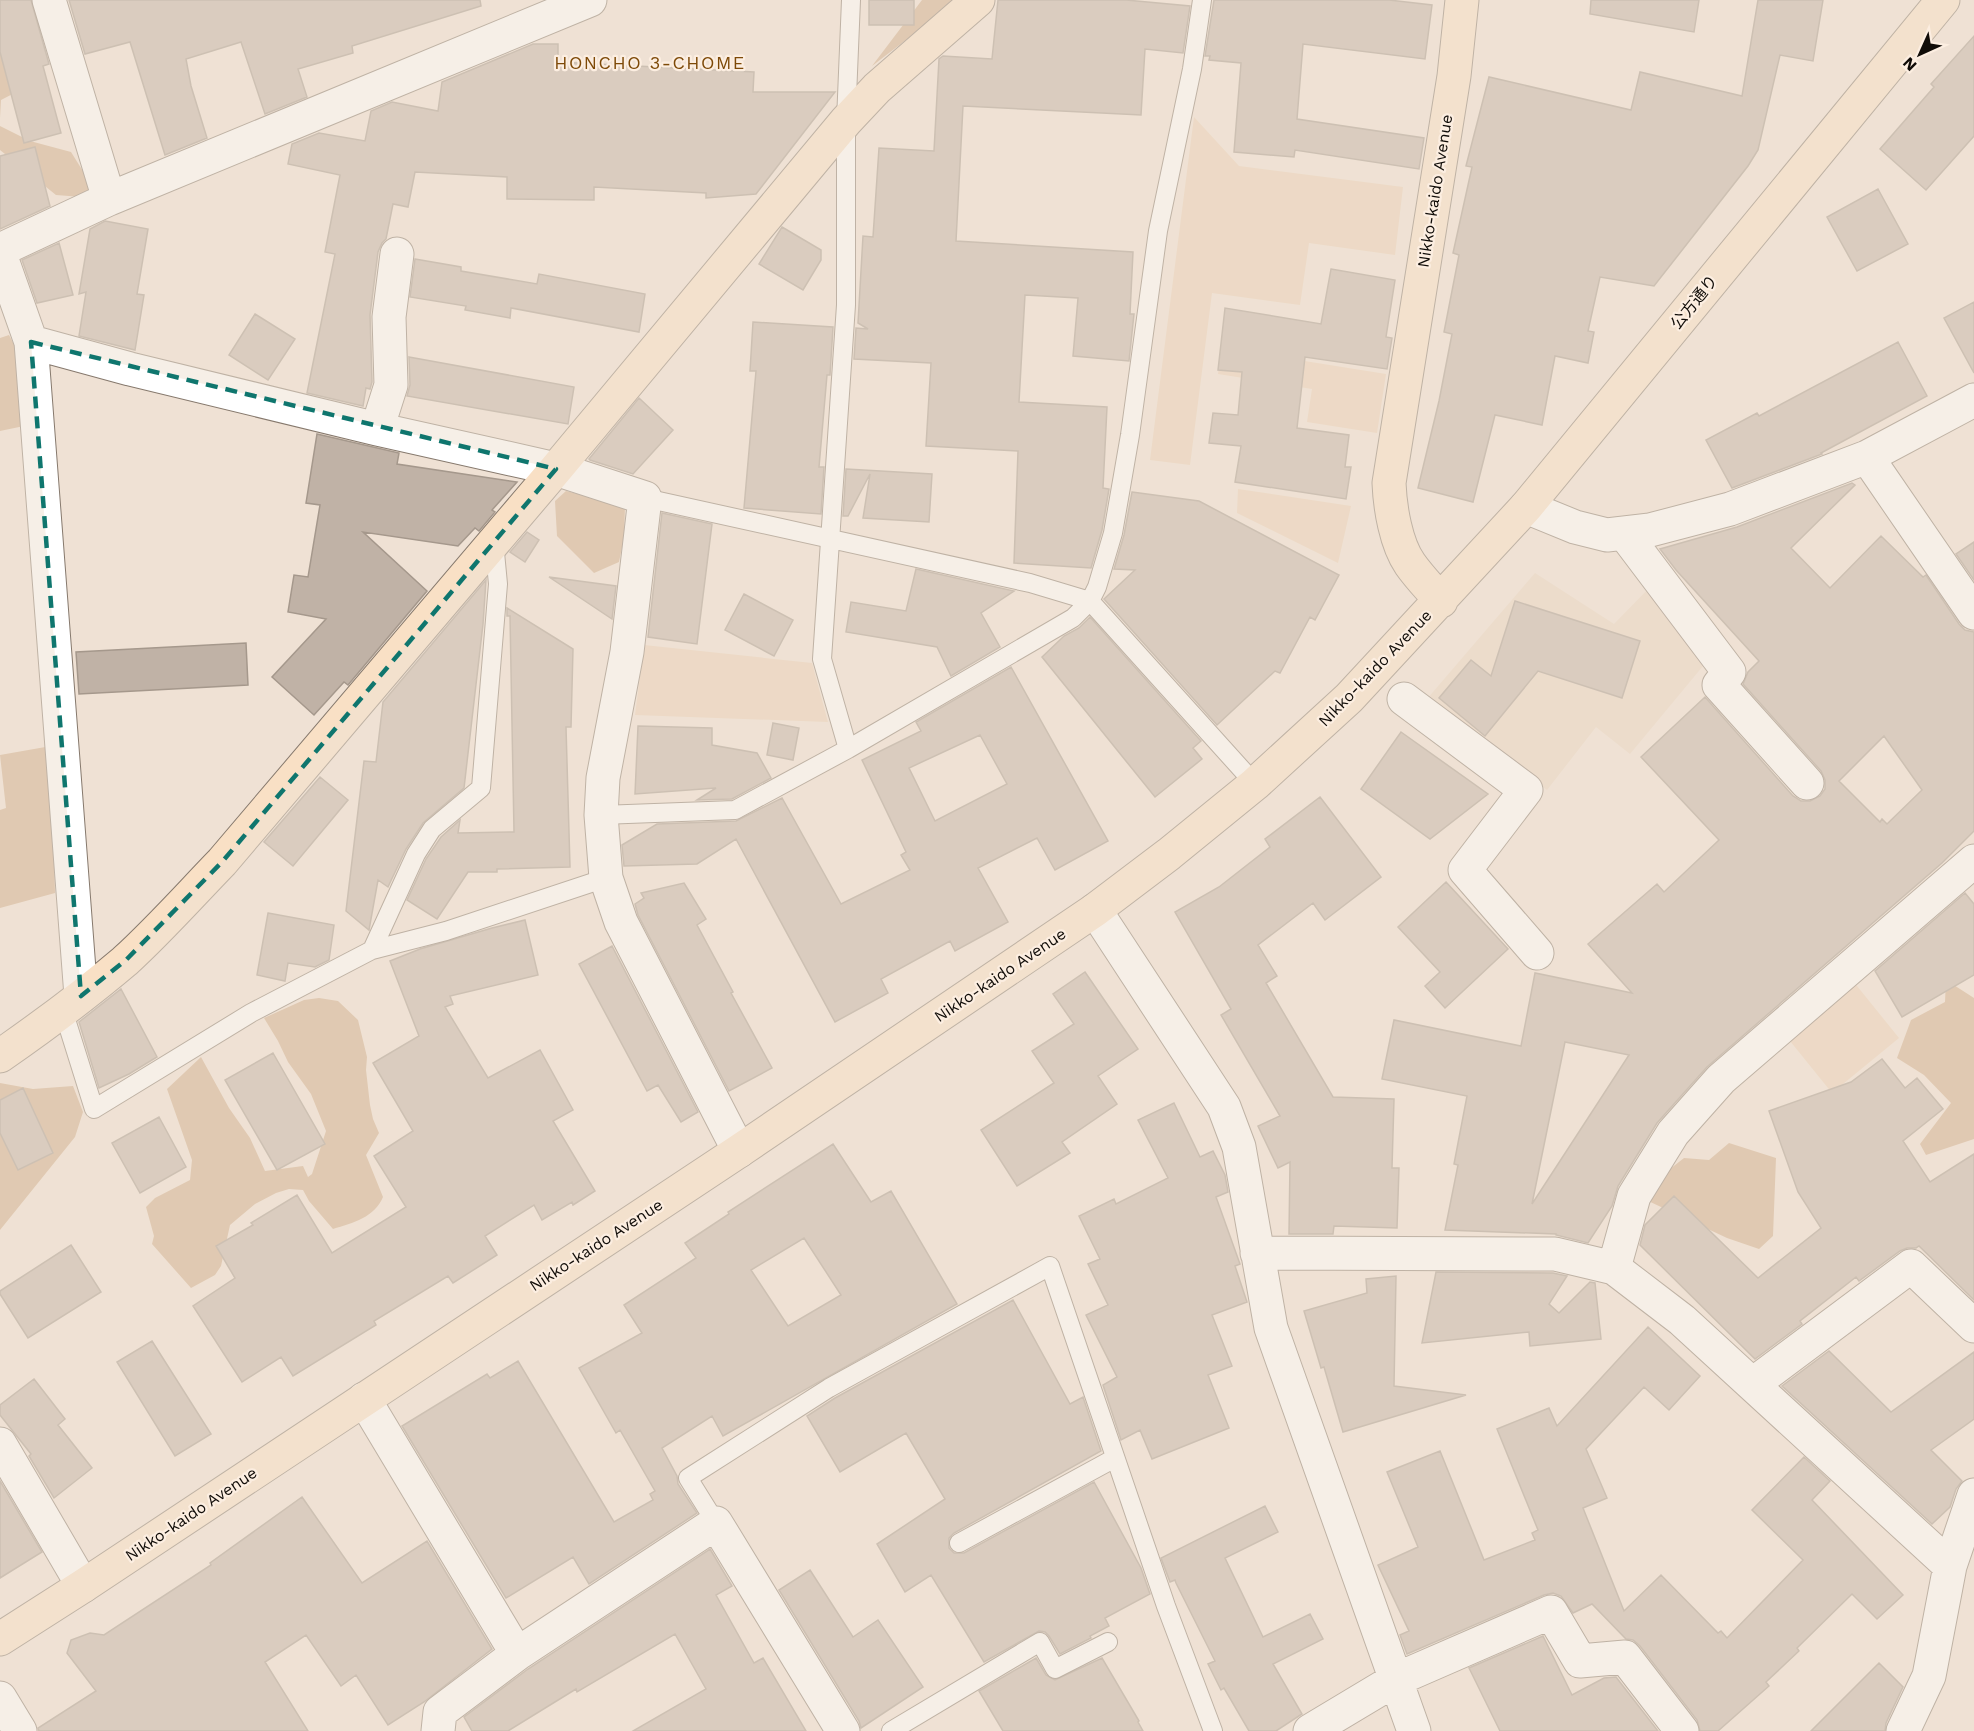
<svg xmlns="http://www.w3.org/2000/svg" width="1974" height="1731" font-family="'Work Sans','Noto Sans JP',sans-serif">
<rect width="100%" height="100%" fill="#efe1d4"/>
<path fill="#e9d4c2" d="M1535,573L1614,624L1652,585L1708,660L1630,754L1596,727L1547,790L1427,699Z"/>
<path fill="#ebcfb6" d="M1194,117L1239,166L1403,187L1395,255L1309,243L1300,305L1212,293L1190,465L1150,460Z
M1222,348L1386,374L1377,433L1307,422L1312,389L1218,374Z
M1238,489L1351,506L1338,563L1237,513Z
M644,645L812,663L828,722L635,715Z
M1853,981L1899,1038L1832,1093L1786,1036Z"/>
<path fill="#cfab8a" d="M922,0H958L872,66Z
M0,50L28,86L1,100L0,118Z
M0,126L30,141L71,152L91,184L89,192L82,197L56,195L0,150Z
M9,335L18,352L24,426L0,431V338Z
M566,491L625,506L624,537L619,562L594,573L557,536L555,501Z
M51,746L55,893L0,908V810L6,808L0,755Z
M1946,980L1974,998V1139L1926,1155L1920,1144L1951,1103L1924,1075L1897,1058L1911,1020L1945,1002Z
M319,998L338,1001L358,1020L367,1057L366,1070L370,1105L373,1119L379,1133L366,1155L383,1197C375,1217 353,1223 333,1229L309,1201L303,1190L289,1189L276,1193L255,1204L230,1225L221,1266L215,1275L191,1288L152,1244L154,1236L146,1207L155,1198L190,1180L192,1160L167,1089L201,1057L229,1108L250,1138L265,1171L303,1166L308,1177L312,1174L326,1131L311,1094L288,1062L278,1041L264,1018L304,1000Z
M0,1083L33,1089L73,1086L83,1112L75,1137L0,1230Z
M1729,1143L1776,1158L1773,1236L1759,1249L1727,1238L1644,1199L1665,1173L1684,1158L1709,1160Z"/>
<path fill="#c0b2a6" stroke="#a5988c" stroke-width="1.5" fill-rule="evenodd" d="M0,0H31L49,64L43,66L61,133L24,143L0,52Z
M69,0H480L481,6L352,46L353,53L298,69L307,97L265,114L241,42L186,59L191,86L207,138L165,155L130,42L85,54Z
M869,0H914V25H869Z
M998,0H1126L1190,6L1183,53L1145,49L1141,115L963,106L956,241L1133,252L1130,314H1134L1129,361L1073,356L1078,298L1025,295L1019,402L1107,407L1103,488L1109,489L1102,530L1091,568L1014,563L1018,451L926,446L931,363L854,359L856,328L868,329L858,323L863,236L873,237L879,148L934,151L939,59L943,56L992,59Z
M1214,0H1389L1432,5L1425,59L1303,44L1297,119L1424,138L1419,169L1295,150L1294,157L1234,152L1241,63L1209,60L1210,56H1205Z
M1591,0H1699L1694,32L1590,14Z
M1758,0H1823L1813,61L1780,55L1758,150L1748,166L1654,286L1600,277L1588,331L1594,332L1588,363L1555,356L1542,425L1495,415L1473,502L1418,488L1439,401L1452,334L1444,332L1459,255L1453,253L1472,167L1466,166L1489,77L1631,110L1640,72L1742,96Z
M1974,36V136L1926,190L1880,149L1934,87L1931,84Z
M533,44H558V62L754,72L753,92H835L756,194L706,198V193L594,187V200L507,199V177L415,172L408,207L393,204L386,239L382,243L378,252L370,315L372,382L370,389L366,388L363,406L307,393L335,254L325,252L340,175L288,164L292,144L319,133L365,141L371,111L392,102L438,111L442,82Z
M35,147L50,206L0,229V156Z
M1878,189L1908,244L1857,271L1827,217Z
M105,221L148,229L137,294L144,295L135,350L79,336L86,292L79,294L90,229Z
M782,227L821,250V260L803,290L759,264Z
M59,243L73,295L37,303L22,260Z
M415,259L461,267V271L537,284L539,274L645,294L639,332L511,308L510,318L465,310L466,306L410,297Z
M1331,269L1395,280L1386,337L1392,338L1387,369L1305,357L1297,428L1349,435L1345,467H1351L1346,499L1235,482L1241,446L1209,443L1213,413L1238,415L1242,372L1218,370L1225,308L1321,324Z
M1974,302V373L1944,318Z
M255,314L295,339L268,380L229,355Z
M753,322L833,327L830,375H827L819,467H824L821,514L744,508L756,371H750Z
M1898,342L1927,396L1821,453L1822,454L1732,488L1706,440L1757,413L1759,416Z
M409,357L574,387L568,424L407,396L410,385Z
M639,398L673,430L633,474L590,460L589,459Z
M317,434L399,453L397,464L517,482L492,510L495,512L479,531L475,528L458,546L363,532L427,591L348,685L344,682L314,715L272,677L326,619L288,612L294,575L308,577L320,505L306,503Z
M846,469L932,474L929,522L863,518L870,474L848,516H843Z
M1852,483L1855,485L1791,548L1830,588L1881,536L1923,577L1926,575L1959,624L1965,630L1974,632V831L1942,863L1707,1067L1657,1123L1618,1186L1612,1206L1588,1243L1556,1235V1234L1445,1230L1458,1165L1454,1164L1467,1096L1382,1079L1394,1020L1521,1046L1535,973L1632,993L1588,944L1657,884L1664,892L1719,840L1641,757L1705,697L1793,796L1801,801H1810L1820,796L1825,789V780L1821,771L1743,684L1748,672L1759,661L1676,570L1660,549L1737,527ZM1884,736L1922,790L1887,824L1882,819L1880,822L1839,781ZM1565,1042L1629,1055L1532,1204Z
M1132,492L1199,501L1339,575L1315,620L1310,617L1280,673L1275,671L1217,725L1104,599L1135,570L1114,569L1124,535Z
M662,513L712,524L697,644L648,637Z
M527,532L539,540L525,562L510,552Z
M1974,542V580L1956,554Z
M916,569L1014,591L981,613L1000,647L951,676L937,647L846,632L851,602L906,611Z
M549,577L616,586L612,619Z
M486,580L483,624L464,788L423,823L406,849L388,887L378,880L369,930L346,911L364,761L376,762L383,702Z
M744,594L793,620L774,656L725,630Z
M1515,601L1640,641L1622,698L1538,671L1485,736L1439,698L1471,660L1491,676Z
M507,608L573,649L571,727H566L570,867L497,869V872H468L437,919L407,900L426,859L441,837L460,820L458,833L514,832L510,616H507Z
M1090,617L1201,741L1193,748L1202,759L1155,797L1042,657L1064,636L1079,628Z
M246,643L248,685L79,694L76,652Z
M1011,667L1108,841L1055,870L1037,838L978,868L1008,922L955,951L950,941L881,979L888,993L835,1022L736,839L697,864L624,866L622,845L657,824L736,821L782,798L841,904L910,870L901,855L906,852L862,760L921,731L916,722ZM980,735L1007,784L935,821L909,768Z
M773,723L799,728L793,760L767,755Z
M638,726L712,728V745L757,753L771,778L732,799L697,800L716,788L635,794Z
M1401,732L1488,794L1430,839L1361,789Z
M320,777L348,800L293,866L264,842Z
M1320,797L1381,877L1325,920L1313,903L1258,945L1277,976L1266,983L1333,1097L1394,1099L1392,1168H1399L1397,1228L1334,1226L1333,1234H1289L1290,1162L1278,1168L1258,1126L1280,1116L1221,1015L1231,1009L1175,912L1219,887L1270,847L1265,839Z
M1446,882L1508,949L1445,1008L1425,986L1440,972L1398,927Z
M684,883L706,919L697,925L733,992L731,993L772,1068L729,1091L638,915L635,904L644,898L641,893Z
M1965,893L1974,904V975L1902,1017L1875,971Z
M268,913L334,925L329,960L315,967L288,963L285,981L257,975Z
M525,920L538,975L450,996L453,1004L445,1007L488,1078L540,1050L573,1110L553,1121L595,1191L573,1205L572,1202L542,1220L534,1205L485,1236L497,1255L453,1283L448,1276L374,1321L376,1325L293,1376L281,1357L242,1382L193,1306L235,1278L216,1246L253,1225L251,1223L297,1195L332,1253L406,1207L374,1156L413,1131L373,1063L419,1036L390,961L420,949L492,928Z
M612,946L698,1112L681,1122L658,1085L647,1091L579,964Z
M1085,972L1138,1049L1098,1076L1117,1104L1062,1142L1070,1153L1017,1186L981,1130L1054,1083L1032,1051L1074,1024L1053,994Z
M121,989L157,1057L129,1074L99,1088L79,1022Z
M273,1053L325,1144L277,1170L225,1080Z
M1882,1059L1905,1088L1917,1078L1943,1109L1903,1141L1930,1182L1974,1154V1300L1919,1246L1916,1248H1907L1900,1251L1859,1281L1856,1277L1800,1321L1802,1324L1755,1359L1640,1245L1645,1225L1674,1196L1758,1278L1821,1228L1798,1192L1769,1111L1851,1082Z
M23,1088L53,1153L18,1170L0,1133V1100Z
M1174,1103L1200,1157L1213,1151L1225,1175L1228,1192L1216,1197L1240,1264L1235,1266L1247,1302L1212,1315L1232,1366L1208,1375L1229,1428L1152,1459L1140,1430L1121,1440L1103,1385L1117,1377L1086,1315L1108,1305L1088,1264L1100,1259L1079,1216L1114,1199L1116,1204L1168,1178L1138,1120Z
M159,1117L186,1167L140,1193L112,1143Z
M833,1144L871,1202L891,1191L957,1304L723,1436L712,1416L662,1448L677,1476L678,1484L697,1513L589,1584L573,1557L506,1598L402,1426L487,1374L490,1378L518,1361L614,1522L653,1500L650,1494L655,1491L620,1430L616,1433L579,1368L642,1333L624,1305L696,1258L685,1243L729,1214L728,1212ZM804,1238L841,1295L788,1326L751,1270Z
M71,1245L101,1292L28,1338L0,1294V1291Z
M1436,1272L1553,1273L1567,1276L1549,1304L1559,1313L1590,1282L1595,1283L1601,1339L1530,1346L1529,1332L1422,1343Z
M1396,1276L1394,1386L1466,1395L1343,1432L1324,1367L1321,1368L1304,1311L1367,1293L1366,1279Z
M1013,1300L1070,1404L1083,1397L1101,1451L954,1533L949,1538V1548L954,1553H964L1094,1482L1141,1568L1150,1594L1105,1618L1109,1626L1090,1636L1091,1638L1060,1654L1049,1636L1045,1632L1039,1631L984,1662L931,1575L905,1592L877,1544L945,1499L906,1433L840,1472L807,1416L835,1398Z
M1648,1327L1700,1376L1669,1410L1644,1387L1586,1449L1607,1498L1583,1508L1624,1611L1661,1575L1718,1633L1721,1631L1727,1638L1803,1560L1752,1510L1804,1457L1830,1481L1812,1500L1903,1595L1877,1619L1852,1594L1797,1648L1799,1651L1766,1682L1769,1686L1718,1731H1700L1697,1720L1640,1646L1633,1640L1626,1639L1592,1604L1573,1613L1561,1596L1553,1593L1544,1595L1407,1654L1400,1635L1409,1631L1378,1565L1418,1547L1387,1472L1440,1451L1484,1560L1535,1540L1532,1533L1538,1530L1497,1429L1549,1408L1557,1426Z
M152,1341L211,1434L175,1456L117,1362Z
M1829,1351L1891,1412L1974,1352V1419L1931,1450L1962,1481L1956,1489L1950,1507L1932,1524L1782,1386Z
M34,1379L65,1419L58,1425L92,1468L54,1498L29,1456L31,1454L0,1415V1405Z
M0,1481L42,1552L0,1578Z
M302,1497L362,1583L427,1541L492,1649L424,1702L388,1725L356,1675L341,1686L306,1635L265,1662L308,1731H39L38,1728L96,1691L67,1653L71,1640L90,1633L104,1635L211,1565L210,1563Z
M1265,1506L1278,1532L1225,1558L1263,1637L1310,1614L1323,1639L1273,1664L1302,1714L1276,1731H1249L1224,1688L1221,1690L1208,1664L1215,1661L1176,1583L1175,1580L1170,1582L1161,1558Z
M710,1549L732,1586L716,1595L754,1663L763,1658L806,1731H633L706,1689L675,1634L577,1692L576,1689L508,1731H472L464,1717L528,1669Z
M810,1570L853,1637L878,1620L923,1687L861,1728L859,1721L779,1590Z
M1543,1636L1572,1695L1604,1678L1616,1677L1658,1731H1500L1469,1668Z
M1036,1658L1046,1675L1055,1680L1102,1658L1139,1721L1138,1722L1143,1731H1003L979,1691Z
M1879,1663L1903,1687L1886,1723L1885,1731H1811Z"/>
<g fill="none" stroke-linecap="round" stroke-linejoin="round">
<g stroke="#86796d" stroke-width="20">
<path id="lane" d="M645,498L1030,583L1090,601L1255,784
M848,749L822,659L846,305V121L851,0
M601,815L735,810L848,749L1073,618L1090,601L1097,587L1113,533L1130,435L1158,231L1192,69L1202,0
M372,950L416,854L432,829L481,788L498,584L494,542
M63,1010L94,1109L251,1013L372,950L446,931L606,878
M716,1523L688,1478L829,1388L1050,1266L1166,1606L1213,1731
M959,1543L1115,1458
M891,1731L1040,1642L1055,1669L1108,1642"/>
</g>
<g stroke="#86796d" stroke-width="35">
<path id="street" d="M49,0L109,199
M0,250L109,199L590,0
M0,254L31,342L130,369L377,429L556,469L645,498L627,652L603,778L601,815L606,878L621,922L739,1151
M31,342L81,996
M377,429L391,385L389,317L397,254
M1867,457L1974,613
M1526,507L1575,527L1607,535L1650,530L1730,509L1867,457L1974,400
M1624,533L1729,672L1719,685L1807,783
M1404,699L1526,790L1465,870L1537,953
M1095,910L1224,1107L1239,1147L1271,1328L1414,1731
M1257,1253L1555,1254L1614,1268L1682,1320L1950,1566
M1614,1268L1634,1196L1673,1133L1721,1079L1974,861
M1753,1384L1911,1266L1974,1326
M364,1399L517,1654
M0,1444L83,1586
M0,1698L20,1731
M438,1731L440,1712L517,1654L716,1523L843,1731
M1310,1731L1395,1680L1551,1612L1580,1661L1625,1657L1682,1731
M1903,1731L1929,1676L1950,1566L1974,1495"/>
</g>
<g stroke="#86796d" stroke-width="35">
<path id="secondary" d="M1441,601C1431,589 1419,577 1410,564C1396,544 1390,508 1389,483L1454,76L1462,0
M0,1056C43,1026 85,995 125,961C159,930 190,895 222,862L556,469L846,121L877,88L978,0
M0,1639L83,1586L739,1151L1095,910L1169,854L1255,784L1349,698L1526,507L1943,0"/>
</g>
<use href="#lane" stroke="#fff" stroke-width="18"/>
<use href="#street" stroke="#fff" stroke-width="33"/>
<use href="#secondary" stroke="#f9e0c5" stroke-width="33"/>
</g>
<path d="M0 0H1974V1731H0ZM31,342L556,469L222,862L126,960L81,996Z" fill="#efe1d4" fill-opacity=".55" fill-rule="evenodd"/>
<path fill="none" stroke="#0f766e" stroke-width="4.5" stroke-dasharray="12 8" stroke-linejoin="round" d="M31,342L556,469L222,862L126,960L81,996Z"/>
<g text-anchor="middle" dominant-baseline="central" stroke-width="4.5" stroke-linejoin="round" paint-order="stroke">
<g font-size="16" fill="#100c08" stroke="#fceee1">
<text transform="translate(1435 191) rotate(-81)">Nikko-kaido Avenue</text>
<text transform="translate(1694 302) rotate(-51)">公方通り</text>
<text transform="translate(1375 668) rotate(-46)">Nikko-kaido Avenue</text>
<text transform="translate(1000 975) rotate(-34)">Nikko-kaido Avenue</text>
<text transform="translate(596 1245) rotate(-33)">Nikko-kaido Avenue</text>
<text transform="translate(191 1514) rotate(-34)">Nikko-kaido Avenue</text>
</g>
<g font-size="18" letter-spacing="1.5" fill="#7d4907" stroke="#fceee1">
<text x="650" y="62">HONCHO 3-CHOME</text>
</g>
</g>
<g transform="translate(1920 54) rotate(225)" stroke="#fceee1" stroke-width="4.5" paint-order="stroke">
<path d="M0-4.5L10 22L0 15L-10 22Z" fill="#100c08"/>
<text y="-9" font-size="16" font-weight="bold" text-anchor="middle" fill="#100c08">N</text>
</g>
</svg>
